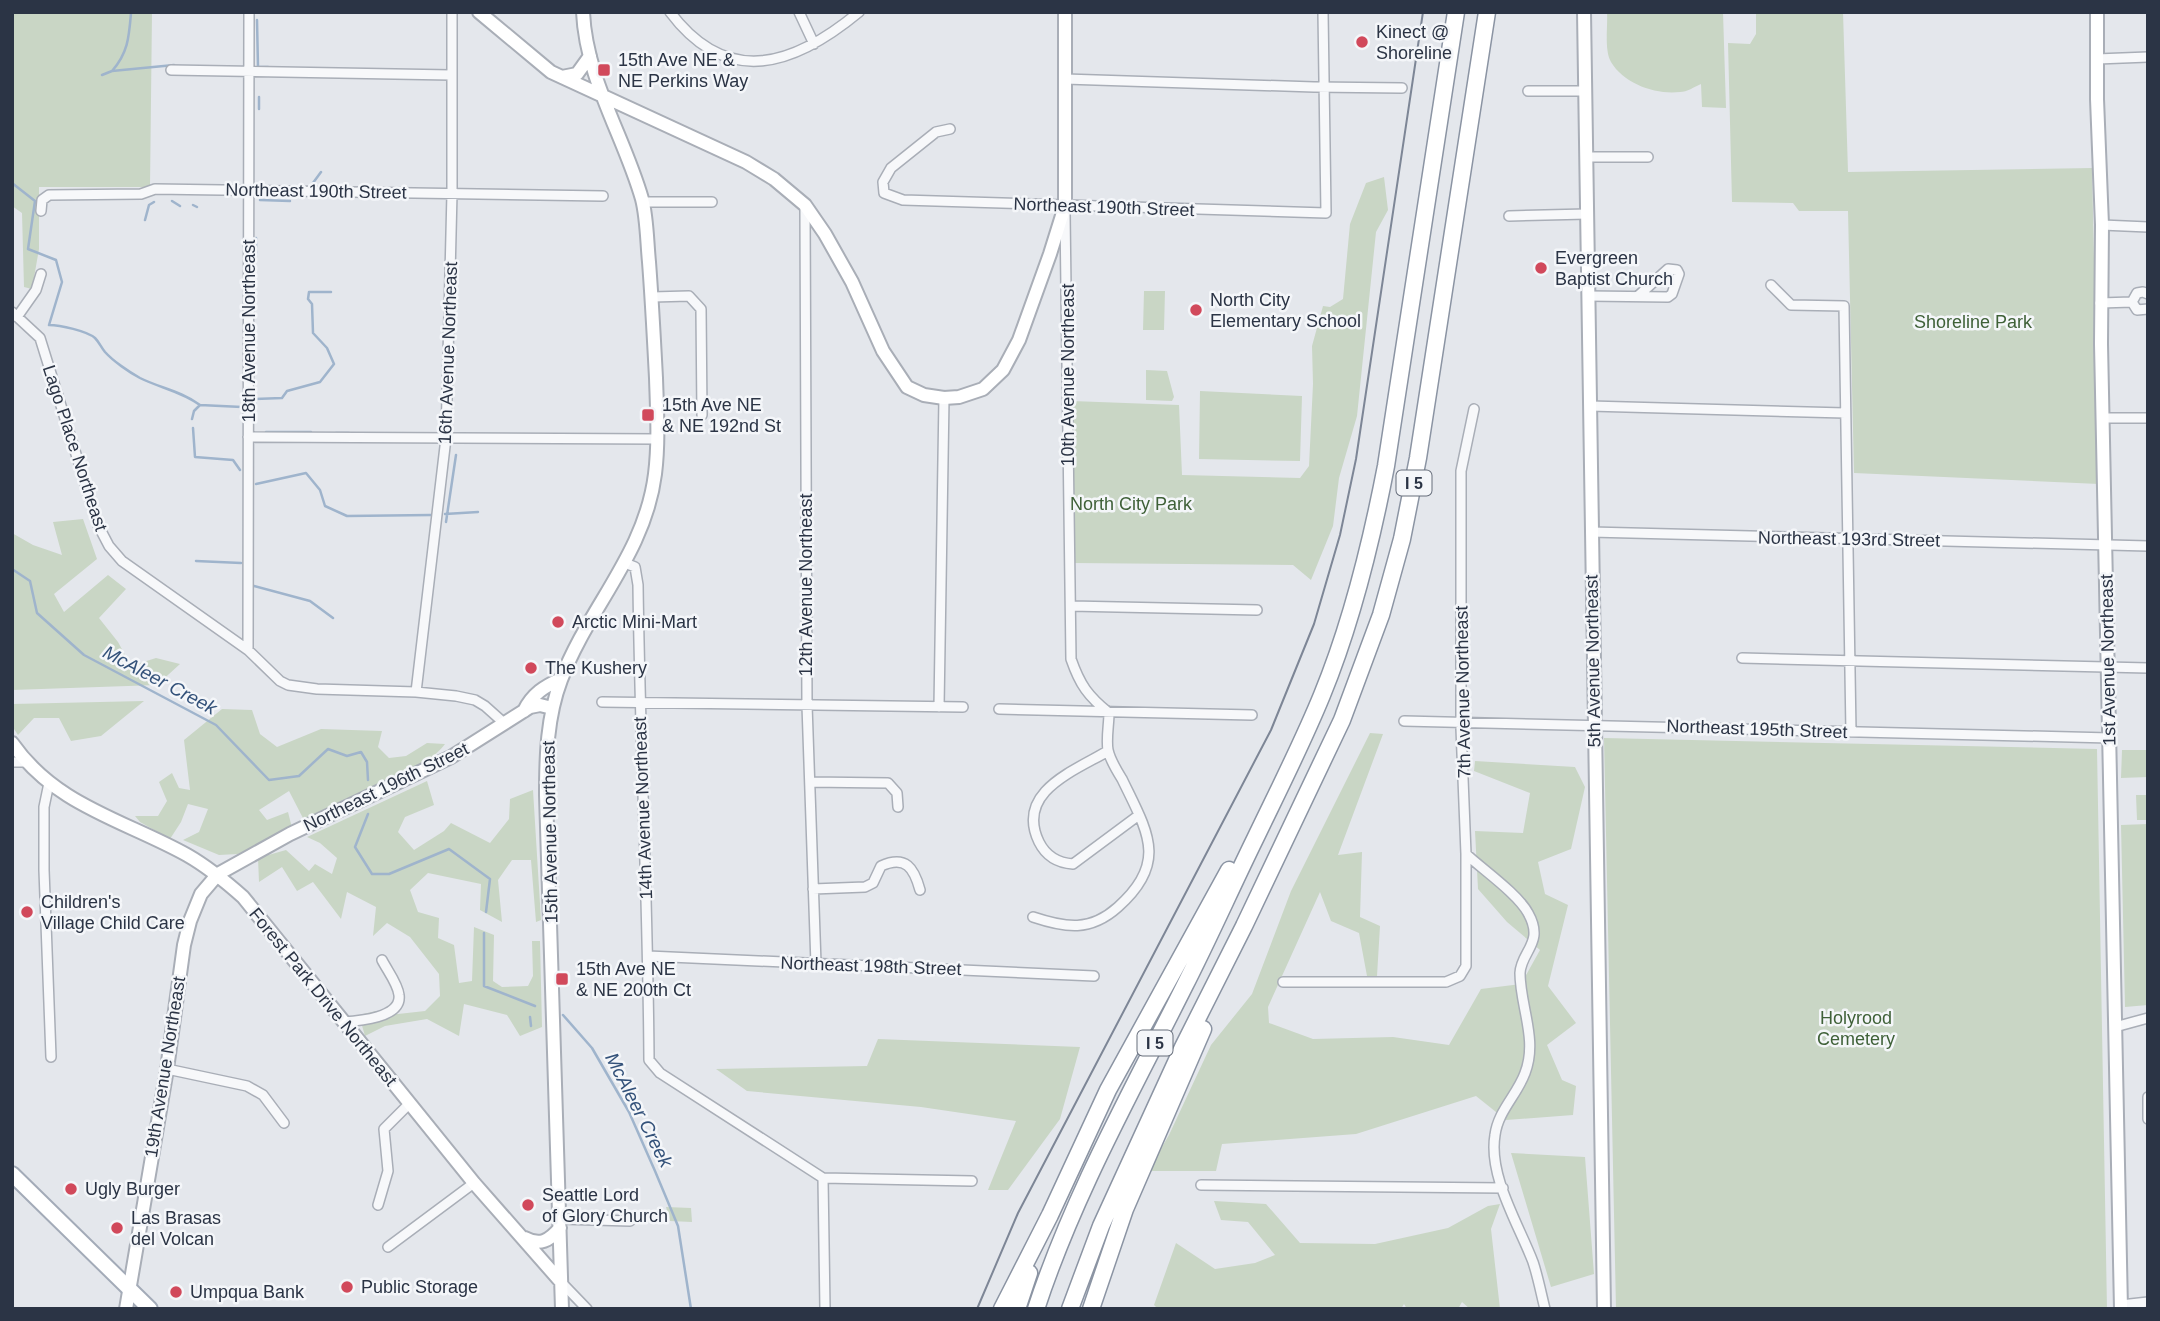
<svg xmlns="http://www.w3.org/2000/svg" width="2160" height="1321" font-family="Arial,sans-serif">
<rect width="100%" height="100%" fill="#e4e7ec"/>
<path fill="#c9d6c5" d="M12,12H152L150,187H39V249L32,289L24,287L22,213L12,206Z
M1607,12H1723L1726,108L1702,107L1701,84C1694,87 1687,92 1680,92C1656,95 1624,84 1611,62C1604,50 1608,26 1607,12Z
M1756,12H1843L1848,172L2092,168L2099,484L1854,473L1848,211H1799L1793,203L1732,202L1728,43L1750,44L1756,34Z
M1384,177L1388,210L1376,232L1357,416L1339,478L1333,526L1311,580L1293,565L1073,563L1072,401L1179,405L1182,475L1300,478L1309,466L1313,384L1312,346L1323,306L1330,307L1343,299L1350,224L1366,183Z
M1144,291H1165L1164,330H1143Z
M1146,370L1167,371L1174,397L1172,401L1146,400Z
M1200,391L1302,396L1300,461L1199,459Z
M83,519L97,559L54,594L64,612L108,575L126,589L99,618L118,642L131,666L156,658L180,664L157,685L12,690V533L33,545L62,555L53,522Z
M144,701L101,736L71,741L59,718H34L18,735L12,726V704Z
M222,709L252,710L260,734L277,747L321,729L382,731L378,747L389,758L406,756L427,743L445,744C423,774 341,805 305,822L289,791L259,810L267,820L288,812L292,828L238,854L219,855L183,840L199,832L208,809L188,804L181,822L170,839L140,822L135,816H158L167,801L159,782L172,773L179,788L190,790L184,740Z
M1370,733L1383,734L1338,855L1362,852L1360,917L1380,926L1377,976H1367L1359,933L1331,921L1320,892L1268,1007L1269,1023L1313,1039L1393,1037L1449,1045L1481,989L1521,984L1540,950L1507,922L1478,889L1475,831L1523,833L1530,793L1474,771L1475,761L1575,767L1585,787L1571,849L1538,862L1545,894L1568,905L1548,986L1576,1023L1547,1045L1562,1080L1576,1086L1573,1115L1506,1120L1476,1096L1356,1134L1222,1144L1216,1171H1148L1169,1135L1211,1045L1252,994L1291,891Z
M1604,738L2097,749L2107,1309H1616Z
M2122,750H2148V777L2121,778Z
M427,781L434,805L405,817L398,832L414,850L444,831L451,823L490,843L509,819L510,799L533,790L541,920L536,922L531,860H512L498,880L502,922L480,910L481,884L428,873L410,890L418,912L439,918L438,938L454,945L459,983L472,981L474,927L494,935L493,981L502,987L528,986L533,976L532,941H540L542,1027L520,1036L507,1015L464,1004L459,1036L427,1019L385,1026L365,1036L359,1015L376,1011L398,1014L425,1011L440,996L439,974L410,937L387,923L373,936L376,907L347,892L341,919L313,882L297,891L282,867L259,882L258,858L286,850L309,871L315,864L332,874L337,858L320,843L307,837Z
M2136,795H2148V820H2137Z
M2148,824V1005L2125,1007L2121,825Z
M878,1039L1080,1047L1060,1119L1008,1190H988L1016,1121L921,1107L747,1091L716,1069L867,1066Z
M1511,1153L1585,1157L1594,1274L1551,1287Z
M1214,1201L1266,1204L1300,1243L1375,1244L1448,1228L1488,1206L1500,1204L1491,1229L1500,1309H1470L1462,1302L1458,1309H1407L1404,1304L1401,1309H1158L1154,1305L1176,1243L1215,1269L1255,1263L1275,1255L1248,1222L1221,1220Z
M666,1207L691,1208L692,1222L670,1221Z"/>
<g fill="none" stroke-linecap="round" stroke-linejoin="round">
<path stroke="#9fb4cc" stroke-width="2.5" d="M257,20L258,67H268
M112,71C128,53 129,37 131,13
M102,75L112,71L174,65
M259,109V97
M12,183L35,201L28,249L56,260L62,282L49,325C60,325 87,331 95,338C99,342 101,347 105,352C113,361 129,372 140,378C160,388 181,391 200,405L194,411L192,419
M310,187L321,172
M260,200L290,201
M172,201L180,206
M193,205L197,207
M145,220L149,205L154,202
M256,256V238
M200,405L242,407
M255,407V399L282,398L287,391L320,382L334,364L327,348L313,333L312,304L308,299L309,292H331
M193,428L195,457L233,460L240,470
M266,432H311
M336,433H349
M256,484L306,473L320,490L325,506L347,516L431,515
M445,514L478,512
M446,522L456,455
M196,561L241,563
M12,569L30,581L37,613L84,655L216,725L269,780L299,776L328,749L347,756L361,752L367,762L368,780
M254,586L310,601L333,618
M368,814L355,847L372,874H389L449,849L490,879L486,912
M484,933V986L535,1006
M563,1015L592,1048L629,1112L655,1171L678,1226L691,1309
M530,1017L531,1026"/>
<g stroke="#a9aeb7" stroke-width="12">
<path id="street" d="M670,12C728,89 795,65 859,12
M799,12L814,44
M2097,59L2148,57
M171,70L451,75
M1065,79L1314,87L1402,88
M1528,91H1585
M950,129L936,132L891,168L883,182L884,193L903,200L1326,213L1323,12
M1586,157H1648
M643,202H712
M805,207L807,705L816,964
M41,211L42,200L49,195L141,194L155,189L603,196
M1065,214L1071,659C1080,685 1088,696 1109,713
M1509,216L1587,214
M2102,225L2148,227
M1771,285L1791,305L1844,306L1851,732
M2148,294L2143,292L2137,293L2132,302L2137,310L2148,309
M1588,296L1668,297L1672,294L1679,274L1677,270L1668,269L1638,296
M652,297L689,296L701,309L702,415
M2100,303L2132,302
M12,312L40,338L98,525L109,546L122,561L248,650L280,681L288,685L317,689L416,692L456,696L475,700L485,706L504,723
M17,317L36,290L41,274
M1590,406L1845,413
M2103,418H2148
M248,437L658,439
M1591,532L2148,546
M625,563L635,567L638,585C640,743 648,902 649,1060L660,1073L823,1178
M1071,606L1257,610
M248,650L249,12
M1742,658L2148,668
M416,692L446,438L452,193V12
M602,702L963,707
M939,707L944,398
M999,709L1252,715
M1404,721L2110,738
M1108,751C1074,771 1015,792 1039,842C1046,856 1058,863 1073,864L1139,815
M12,762H26
M810,782L888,783L897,793L898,807
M49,783L44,807V870L51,1057
M1466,854C1482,869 1518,894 1528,913C1545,943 1521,951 1520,973C1520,1006 1538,1040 1525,1073C1517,1095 1498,1111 1495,1135C1488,1176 1519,1225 1533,1262C1538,1277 1541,1293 1545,1309
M813,889L865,887L873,883L881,866C906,855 914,868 920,890
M1033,917C1066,928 1090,932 1118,907C1169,862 1147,831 1122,779C1117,771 1110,760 1108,750C1106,739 1109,724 1109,713
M648,956L1094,976
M1283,982H1446L1460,976L1466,966V854L1461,728V471L1474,409
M343,1022C358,1021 402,1018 399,995C398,984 387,970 382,960
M2115,1027L2148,1018
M167,1069L247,1086L263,1095L284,1123
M2148,1097V1119
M823,1178L972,1181
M823,1178L825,1309
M1201,1185L1503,1188
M378,1205L388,1171L384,1129L410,1103
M560,1219L630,1221
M388,1247L474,1183
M561,1282L587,1309
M2121,1305L2148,1302"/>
</g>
<g stroke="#a9aeb7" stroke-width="16">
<path id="secondary" d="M479,12L551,72L746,162L774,179L805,205L825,234L852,282L883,351L907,387L924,395L944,398L959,397L983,389L1003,370L1019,340L1050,254L1065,206V12
M1584,12L1604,1309
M2097,12V99L2102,225L2101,344L2121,1309
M562,77L577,74L590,56
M524,711C532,694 545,686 561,679
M12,743C56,806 124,820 187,855C208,867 225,881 243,897L474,1183L561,1282
M525,1238C540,1246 549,1241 560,1228
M126,1309L167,1069L184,945L190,921L201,894L218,874L290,834L451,757L530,707L540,705L552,708
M562,1309L546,795C546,756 547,717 561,680C588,608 645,554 655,474C659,442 657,410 656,378C654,340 652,301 649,262C647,242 647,218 642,199C624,136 586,79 583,12"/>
</g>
<g stroke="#a3abb8" stroke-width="18">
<path id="primary" d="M12,1174L150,1309"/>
</g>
<g stroke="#8b94a3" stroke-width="19">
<path id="highway" d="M1002,1309L1050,1215L1108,1090L1229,870
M1017,1309L1029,1273
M1036,1309C1073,1196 1131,1093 1184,987C1209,938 1231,888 1255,839C1278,791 1302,744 1322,695C1352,622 1371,544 1386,466L1456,12
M1070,1309L1101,1226L1183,1047L1244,926L1342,720L1381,615L1402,539L1418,458L1487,12
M1091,1309L1125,1209L1203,1029"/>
</g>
<use href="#street" stroke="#f7f8fa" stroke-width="9"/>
<use href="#secondary" stroke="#fff" stroke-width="12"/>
<use href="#primary" stroke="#fff" stroke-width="14"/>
<use href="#highway" stroke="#fff" stroke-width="16"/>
<path stroke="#7d8696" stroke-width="2" d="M977,1309L1018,1213L1271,730L1314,624L1340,535L1356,459L1423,12"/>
</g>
<g fill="#d1495b" stroke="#f4f6f9" stroke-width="2.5">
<circle cx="1362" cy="42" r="7"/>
<rect x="597" y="63" width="14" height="14" rx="3.5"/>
<circle cx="1541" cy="268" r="7"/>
<circle cx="1196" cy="310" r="7"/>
<rect x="641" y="408" width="14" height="14" rx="3.5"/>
<circle cx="558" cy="622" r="7"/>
<circle cx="531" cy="668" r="7"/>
<circle cx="27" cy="912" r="7"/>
<rect x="555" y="972" width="14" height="14" rx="3.5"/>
<circle cx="71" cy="1189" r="7"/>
<circle cx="528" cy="1205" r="7"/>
<circle cx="117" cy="1228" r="7"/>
<circle cx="347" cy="1287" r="7"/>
<circle cx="176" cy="1292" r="7"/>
</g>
<g text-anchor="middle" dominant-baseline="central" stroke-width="5" stroke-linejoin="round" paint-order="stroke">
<g fill="#f4f6f9" stroke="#676e7b" stroke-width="2">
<rect x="1396.5" y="470.5" width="35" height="25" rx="5"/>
<rect x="1137.5" y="1030.5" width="35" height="25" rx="5"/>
</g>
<g font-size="16" font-weight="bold" fill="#2b3445">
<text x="1414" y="483">I 5</text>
<text x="1155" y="1043">I 5</text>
</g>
<g font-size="18" fill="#2b3445" stroke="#f4f6f9" text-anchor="start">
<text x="1376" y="32">Kinect @<tspan x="1376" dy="21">Shoreline</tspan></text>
<text x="618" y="60">15th Ave NE &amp;<tspan x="618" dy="21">NE Perkins Way</tspan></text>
<text x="1555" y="258">Evergreen<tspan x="1555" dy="21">Baptist Church</tspan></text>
<text x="1210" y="300">North City<tspan x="1210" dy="21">Elementary School</tspan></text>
<text x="662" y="405">15th Ave NE<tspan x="662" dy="21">&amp; NE 192nd St</tspan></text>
<text x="572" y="622">Arctic Mini-Mart</text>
<text x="545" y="668">The Kushery</text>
<text x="41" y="902">Children's<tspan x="41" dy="21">Village Child Care</tspan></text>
<text x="576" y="969">15th Ave NE<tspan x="576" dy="21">&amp; NE 200th Ct</tspan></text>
<text x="85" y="1189">Ugly Burger</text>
<text x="542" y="1195">Seattle Lord<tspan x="542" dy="21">of Glory Church</tspan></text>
<text x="131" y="1218">Las Brasas<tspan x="131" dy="21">del Volcan</tspan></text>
<text x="361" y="1287">Public Storage</text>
<text x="190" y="1292">Umpqua Bank</text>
</g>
<g font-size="18" fill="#2b3445" stroke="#f4f6f9">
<text transform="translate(316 191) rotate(1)">Northeast 190th Street</text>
<text transform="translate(1104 207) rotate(2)">Northeast 190th Street</text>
<text transform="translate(249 331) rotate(-90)">18th Avenue Northeast</text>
<text transform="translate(448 353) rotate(-88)">16th Avenue Northeast</text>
<text transform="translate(1068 375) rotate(-90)">10th Avenue Northeast</text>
<text transform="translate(75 448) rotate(72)">Lago Place Northeast</text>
<text transform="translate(1849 539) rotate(1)">Northeast 193rd Street</text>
<text transform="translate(806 585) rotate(-90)">12th Avenue Northeast</text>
<text transform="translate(2108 660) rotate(-91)">1st Avenue Northeast</text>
<text transform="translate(1593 661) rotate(-91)">5th Avenue Northeast</text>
<text transform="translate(1463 692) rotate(-91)">7th Avenue Northeast</text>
<text transform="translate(1757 729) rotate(2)">Northeast 195th Street</text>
<text transform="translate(386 787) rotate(-26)">Northeast 196th Street</text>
<text transform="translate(643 808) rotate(-92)">14th Avenue Northeast</text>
<text transform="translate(550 832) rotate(-91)">15th Avenue Northeast</text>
<text transform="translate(871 966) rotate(2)">Northeast 198th Street</text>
<text transform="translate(323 997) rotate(51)">Forest Park Drive Northeast</text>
<text transform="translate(165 1067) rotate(-81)">19th Avenue Northeast</text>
</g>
<g font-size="18" fill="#3f6138" stroke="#f4f6f9">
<text x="1973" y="322">Shoreline Park</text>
<text x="1131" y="504">North City Park</text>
<text x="1856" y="1018">Holyrood<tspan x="1856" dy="21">Cemetery</tspan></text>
</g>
<g font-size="19" font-style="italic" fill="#34527a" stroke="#f4f6f9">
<text transform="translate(160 680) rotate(28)">McAleer Creek</text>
<text transform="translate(639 1110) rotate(63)">McAleer Creek</text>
</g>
</g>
<rect width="2160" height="1321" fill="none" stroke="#2b3445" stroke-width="28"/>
</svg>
